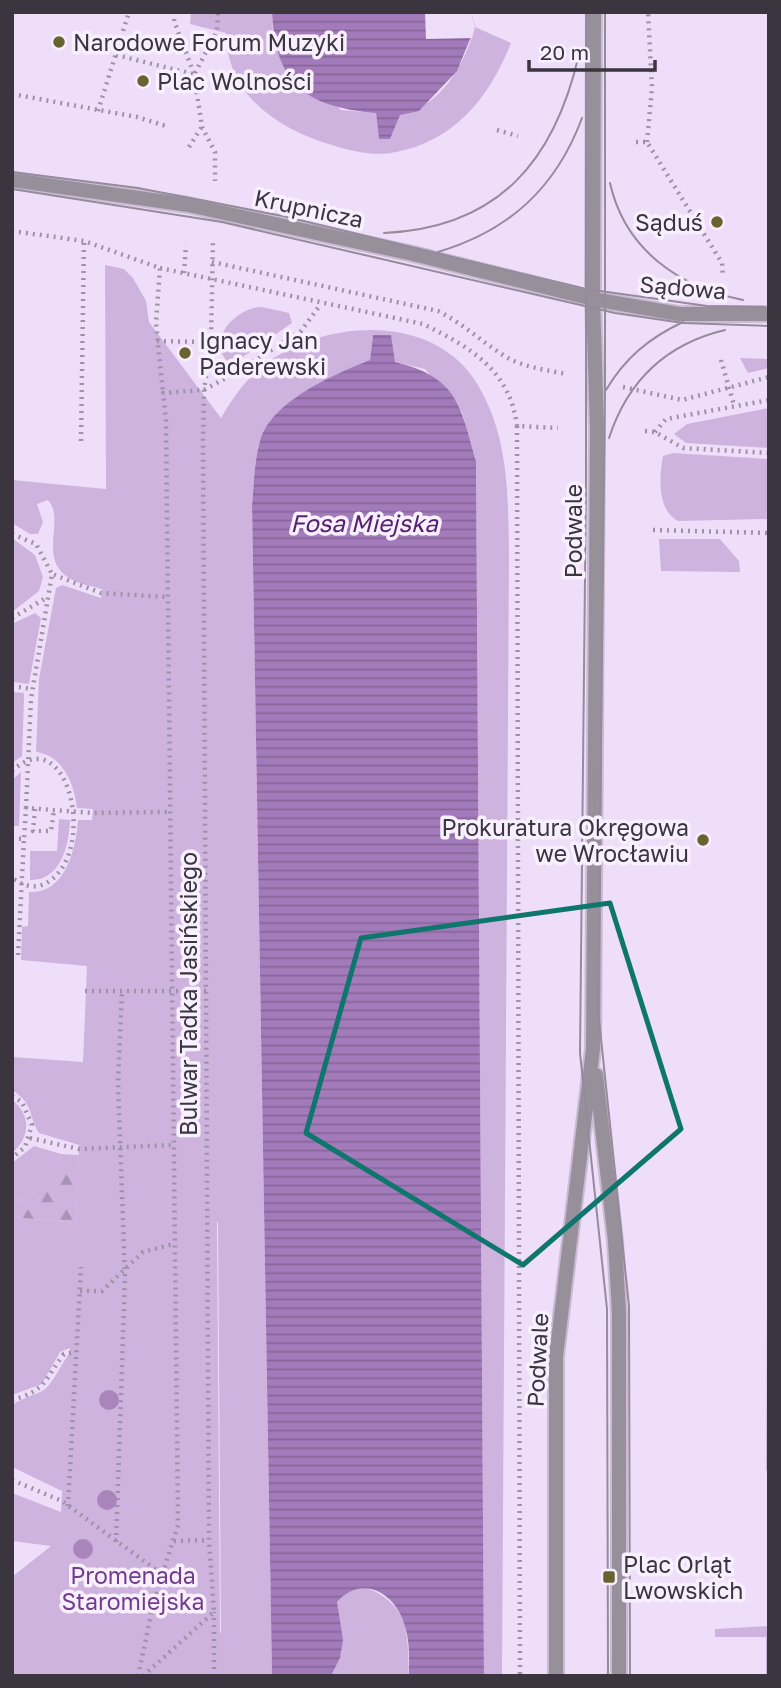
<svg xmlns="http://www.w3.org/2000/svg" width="781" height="1688" font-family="'Golos Text',sans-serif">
<defs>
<pattern id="forest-firs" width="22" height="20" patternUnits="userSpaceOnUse" patternTransform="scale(1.75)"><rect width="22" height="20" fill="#ceb3de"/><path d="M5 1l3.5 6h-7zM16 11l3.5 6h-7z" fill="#a892b5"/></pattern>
<pattern id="water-rules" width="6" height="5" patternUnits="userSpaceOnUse" patternTransform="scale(1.75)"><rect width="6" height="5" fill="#a37bba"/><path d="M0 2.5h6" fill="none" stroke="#866699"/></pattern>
</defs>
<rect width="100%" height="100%" fill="#efdef9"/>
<path fill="#ceb3de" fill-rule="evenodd" d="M191,12H272L273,39L341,110L376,113L379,139H390L400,114C442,106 464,65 475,27L511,43C490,96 455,141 396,152C375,157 351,151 332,145C277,129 227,95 226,33L190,24Z
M105,265L124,269L133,278L146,301L149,322L221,418C233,398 245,380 264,365C322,320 429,312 474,379C509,432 508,493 509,554L502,1676H484L476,461L462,412L425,369L395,362L373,335L370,360C336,374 271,401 260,441C254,462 254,484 252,506L272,1676H12V1577L51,1546L12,1541V1493L61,1512L62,1491L12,1467V1405C46,1386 41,1401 63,1363C67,1356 69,1357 70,1348L60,1352L42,1384L12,1395V1217L76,1223L79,1145L39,1133C28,1115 34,1104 12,1090V1057L83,1062L87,966L21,960L22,927L28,926L29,892C66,894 76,848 78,820H92L93,809L77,808C74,784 63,755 36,752L39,679L56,588L62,585L101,598L102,589C91,586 79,584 69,578C37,558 66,520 48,500L37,504L43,522L38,534H30L12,523V480L106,489ZM217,1222H218L221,1633L220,1632Z
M262,307L289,313L292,323L237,361H227C206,338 238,307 262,307Z
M740,358L769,359V368L748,373Z
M769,408V448L686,443L674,434L687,424Z
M673,453L769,459V519L678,521C657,510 659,477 663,456Z
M12,538L35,555L43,577L39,591L12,612Z
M659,539H720L739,561L740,572L661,571Z
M35,613L41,618L29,684L12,682V624Z
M12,692L24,693V699L22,756L12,763Z
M21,772L19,826H12V780Z
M59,819L70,820C69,845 61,881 30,880V851H57Z
M12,1100C32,1115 30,1138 12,1153Z
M768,1139L769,1470H766Z
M34,1146L61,1154C54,1174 36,1199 12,1202V1163Z
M361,1586C409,1602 408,1631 409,1676H331L340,1658L337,1602L352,1588Z
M769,1626V1676H766V1637H715V1629Z"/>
<path fill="url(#forest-firs)" d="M61,1154L79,1155L76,1223L12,1217V1202C36,1199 53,1174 61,1154Z"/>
<path fill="url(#water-rules)" d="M272,12H471L475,27L457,71L419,111L400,115L390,139H379L376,113C306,107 275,84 272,12Z
M373,335H391L395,362C457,377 460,404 476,461L484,1676H409C409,1659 410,1642 405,1627C397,1594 363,1573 337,1602L343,1640L340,1658L331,1676H272L252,506C254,484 254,462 260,441C271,401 335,374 370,360Z"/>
<path fill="#efdef9" d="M425,12H471L475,27L472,38L426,39Z"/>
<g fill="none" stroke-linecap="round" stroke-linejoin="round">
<g stroke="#cbbcd4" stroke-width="18">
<path id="tertiary" d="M12,180L188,205L413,254L593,299L679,314H769
M596,1075L615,1241L619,1313V1676
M556,1676V1357L593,1049L597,429L593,299L594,12"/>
</g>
<path stroke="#9e92a6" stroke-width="4.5" stroke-dasharray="2 5" stroke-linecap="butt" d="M175,12L174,21L194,74L202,127L215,152V181
M116,55L193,74
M195,73L217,31L218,12
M12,94L137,117L166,126
M98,111L129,12
M497,130L518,136
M636,142H647L722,263L723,277
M647,142L652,88L648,12
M189,147L201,128
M12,231L84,241L160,268L156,323L163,393
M212,262L438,311C462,323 481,341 503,355C521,367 546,370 567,374
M160,268L423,324C470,347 510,370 517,426L558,428
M184,273L186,245
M157,341L211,342
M721,360L734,405
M623,387L682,400L769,377
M517,426L520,1676
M645,431L655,432L683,448L769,453
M655,432L666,419L769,400
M81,441L84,241
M653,530L769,533
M12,534L36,544L52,574
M12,618L46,598
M12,686L32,689
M12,771C67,720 97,845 51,880C38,890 25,887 12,878
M26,808L31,699L52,574L101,593L168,597
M35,809L33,831H51L54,810
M12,838L24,839L26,808L93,813L169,812
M18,955L24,839
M85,991H206
M12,1096L22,1102L32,1125L25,1147L12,1158
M30,1138L79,1149L173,1145
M80,1291H102L143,1252L174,1244
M12,1400C48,1390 44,1379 64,1354L76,1352
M12,1480L62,1501L163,1575
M68,1506L81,1267
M174,1541L209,1540
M116,1542L125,1277L118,1083L122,991
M138,1676L154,1601L178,1525L166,420L163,393L204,390L240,370L301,331L321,304
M143,1676L214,1612L209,1540L203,440L204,390L211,342L213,239
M214,1676V1612"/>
<use href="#tertiary" stroke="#97909b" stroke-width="14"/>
<path stroke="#968a9d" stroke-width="2" d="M586,12V482L580,1053L607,1309L608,1676
M605,12V391L598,1010L629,1306L630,1676
M12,172L138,188L283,216L586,289L707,306L765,307
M610,183C625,250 679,287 743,300
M12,189L222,222L615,313L683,323L769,326
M384,233C499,228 555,160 579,54
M438,252C509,231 556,188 582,118
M606,390C625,358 649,338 683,322
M609,438C628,380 666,344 725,330"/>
</g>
<g fill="#aa85bc">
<circle cx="315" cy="368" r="10"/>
<circle cx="109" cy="1400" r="10"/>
<circle cx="107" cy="1500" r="10"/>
<circle cx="83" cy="1549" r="10"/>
</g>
<path fill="none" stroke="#0f766e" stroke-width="5" stroke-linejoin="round" d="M610,903L681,1129L523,1265L306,1133L361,938Z"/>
<g fill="#68632f" stroke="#f8efff" stroke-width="2.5">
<circle cx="59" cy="42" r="7"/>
<circle cx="143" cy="81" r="7"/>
<circle cx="717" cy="222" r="7"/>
<circle cx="185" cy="353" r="7"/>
<circle cx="703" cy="840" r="7"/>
<rect x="602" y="1570" width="14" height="14" rx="3.5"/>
</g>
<g text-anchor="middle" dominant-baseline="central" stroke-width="7" stroke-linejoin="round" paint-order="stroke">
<g font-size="23" fill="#3b353f" stroke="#f8efff" text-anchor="start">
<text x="73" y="42">Narodowe Forum Muzyki</text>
<text x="157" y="81">Plac Wolności</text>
<text x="703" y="222" text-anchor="end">Sąduś</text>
<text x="199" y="340">Ignacy Jan<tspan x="199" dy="26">Paderewski</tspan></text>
<text x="689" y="827" text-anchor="end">Prokuratura Okręgowa<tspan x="689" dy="26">we Wrocławiu</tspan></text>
<text x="623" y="1564">Plac Orląt<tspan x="623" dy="26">Lwowskich</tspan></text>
</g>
<g font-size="23" fill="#3b353f" stroke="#f8efff">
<text transform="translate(309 208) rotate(12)">Krupnicza</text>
<text transform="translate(683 287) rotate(5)">Sądowa</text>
<text transform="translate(573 531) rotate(-90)">Podwale</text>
<text transform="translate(188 994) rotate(-90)">Bulwar Tadka Jasińskiego</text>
<text transform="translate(537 1360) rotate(-87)">Podwale</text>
</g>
<g font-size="23" fill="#713d8b" stroke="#f8efff">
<text x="133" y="1575">Promenada<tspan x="133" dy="26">Staromiejska</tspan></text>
</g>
<g font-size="24" font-style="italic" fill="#572370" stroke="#f8efff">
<text x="364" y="522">Fosa Miejska</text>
</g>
</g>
<rect width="781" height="1688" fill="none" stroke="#3b353f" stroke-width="28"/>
<path d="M529 60v10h126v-10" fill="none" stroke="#3b353f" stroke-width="3.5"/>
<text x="540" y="60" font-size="21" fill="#3b353f" stroke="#f8efff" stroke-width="5" paint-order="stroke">20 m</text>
</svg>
